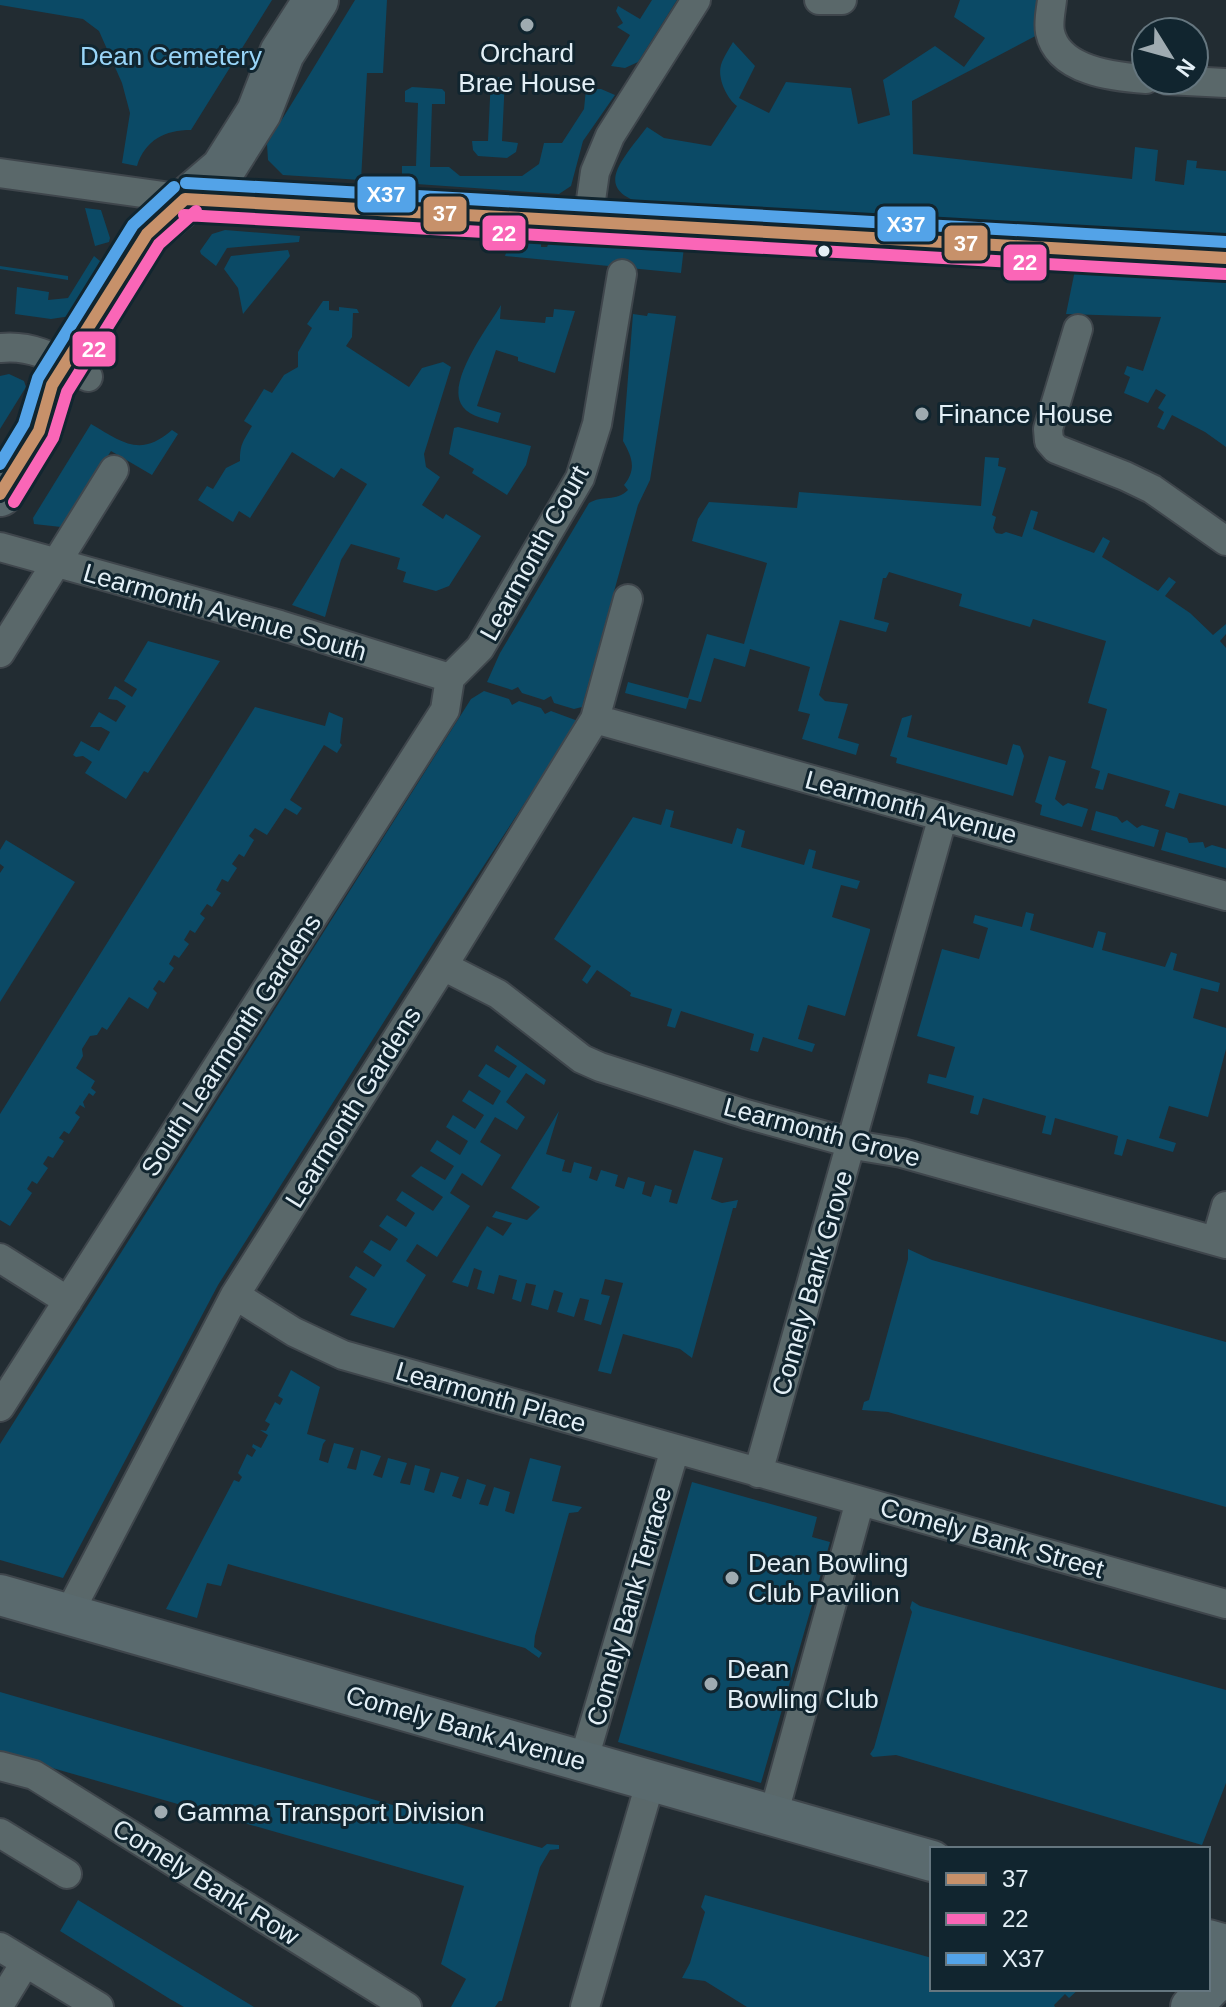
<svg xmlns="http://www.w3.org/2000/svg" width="1226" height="2007" font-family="Arial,sans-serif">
<rect width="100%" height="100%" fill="#222c32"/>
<path fill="#0b4a66" d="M0,0H272L191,130C165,130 145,140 137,166L122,163L130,113L122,83L99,31L83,19L0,5Z
M355,0H387L383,73H367L361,180L283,175L268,160L267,144Z
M652,0H677L638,62L625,68L611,66L630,35L617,27L623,23L616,11L618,6L640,19Z
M960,0H1045L1043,32L912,101L913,154L1132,179L1135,147L1158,150L1155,181L1184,185L1187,160L1197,161L1196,168L1226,171V235L657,207C588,193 619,164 647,127L664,138L711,146L737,106C727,99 717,78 721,65C723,58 729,49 733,42L755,66L739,98L769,113L786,82L851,88L858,124L890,115L883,80L935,46L964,67L985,38L954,17Z
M491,77L505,78L502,141L518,143L516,152L507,158L478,156L473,150L472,141H488Z
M412,87L442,89L445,92V104H432L430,167H449L460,176H522L539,164L544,143H562L584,109L586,89H601L615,95L583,141L571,186L559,194L402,183V166H416L418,103L405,102V91Z
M85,208L101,210L110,238L109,242L95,246Z
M225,230L300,236L299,242L227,248L216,266L201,254L200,251L212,234Z
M551,238L684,247L681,273L505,256L507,250L517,241L541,244V247H547Z
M288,250L290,256L243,314L238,288L224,269L231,256Z
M94,256L106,266L71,316L51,319L15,314L17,287L49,292L48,300L68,298Z
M0,266L68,276V280L0,269Z
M1075,270L1226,278V447L1205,432L1172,415L1164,430L1157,427L1164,412L1158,408L1166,395L1156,389L1148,403L1124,393L1130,377L1124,374L1127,366L1143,371L1161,317L1066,314Z
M323,301H329V310L339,311V307L357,309L359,313H353L352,337L346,346L409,387L422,368L443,362L451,367L424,454L426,467L440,477L422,505L443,519L446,514L481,536L449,586L436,591L403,582L406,572L397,569L400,558L351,544L341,560L325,617L292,605L367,484L341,468L334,478L292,452L250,518L239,511L233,522L198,500L207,486L213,489L226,468L240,461C240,445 242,443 252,426L244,421L264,389L272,393L284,375L298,367V352L312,328L307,324Z
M501,305L500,319L545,323L546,317H553L554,309L575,311L555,373L518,361V357L496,350L477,406L501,413L498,423C487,419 471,417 463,407C444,384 489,326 501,305Z
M648,313L676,316L650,480L638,505L582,707L574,709L554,703L551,696L544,700L522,693L518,687L512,690L487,682L500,653L589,503C602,495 616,502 628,490L624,485C637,469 632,457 623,441L633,314L647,316Z
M9,374L24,381L26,387L0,429V376Z
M91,424C122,442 140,458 172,430L178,434L152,475L111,451L61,527L34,524L33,518Z
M458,427L531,446L526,465L507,495L472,473L474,469L449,454L454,428Z
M985,457L999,458L998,466L1006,468L992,515L996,517L993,528L996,533L1002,534L1006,532L1022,537L1031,510L1038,512L1033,529L1094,553L1103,537L1110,541L1102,557L1158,591L1169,577L1176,582L1165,596L1190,613L1213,635L1226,624V634L1220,641L1226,648V806L1179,793L1174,809L1165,806L1170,791L1108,773L1103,790L1095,788L1100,771L1091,768L1107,709L1088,703L1106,641L1033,619L1030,627L959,606L962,594L889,572L886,578H883L874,619L889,623L886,632L840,620L819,695L825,701L848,704L838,738L859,744L856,755L802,739L810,714L798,711L810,667L750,649L745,667L714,658L701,702L689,699L686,709L625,693L628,682L688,698L707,634L744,644L767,563L692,541L698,519L709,502L797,508L799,492L981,506Z
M148,641L220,661L148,773L144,771L126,799L85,773L92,762L83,756L76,757L73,755L81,741L99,751L110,732L101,727H90L99,712L116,722L126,706L117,700L108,699L115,686L132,697L137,689L124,681Z
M484,691L509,699L512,705L519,701L541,708L545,714L551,711L578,721L436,939L218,1285L63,1578L0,1560V1444L471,699Z
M255,707L325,726L329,712L343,718L340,743L342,745L337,753L324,745L290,800L302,808L297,815L285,808L267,835L255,828L249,836L254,840L244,857L239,854L232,864L237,868L228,882L222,879L216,890L221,893L212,907L207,904L200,914L205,918L195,933L190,930L184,940L189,944L179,958L174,955L169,964L174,968L164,983L159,980L153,989L157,993L148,1009L129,997L107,1030L102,1027L97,1035L90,1036L82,1049L83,1056L76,1068L95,1081L91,1088L96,1092L93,1096L89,1093L83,1102L85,1108L80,1105L75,1113L80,1117L69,1134L64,1131L59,1138L64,1141L53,1158L48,1156L43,1164L48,1168L37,1184L32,1181L27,1189L32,1193L10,1226L0,1220V1114Z
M912,715L907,737L1007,765L1013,744L1020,746L1024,756L1013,796L896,763L897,758L890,756L902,718Z
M1049,756L1066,761L1055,799L1063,806L1068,803L1088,809L1082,827L1040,815L1042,805L1035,802Z
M666,809L674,811L670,827L732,844L737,828L745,831L741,847L804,865L809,849L816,851L812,868L860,881L857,889L841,885L832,917L870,929V931L845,1016L808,1005L798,1039L815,1044L812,1052L763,1037L758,1052L750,1050L754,1034L681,1011L675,1028L667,1026L672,1009L630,996L631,993L597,970L587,984L582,980L591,966L554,939L633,817L661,825Z
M1096,811L1117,817L1122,823L1127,820L1137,828L1142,825L1159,830L1154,847L1091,830Z
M1166,832L1187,838L1189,843L1203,842L1205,848L1212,845L1226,849V868L1161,850Z
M6,840L75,882L0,1002V873L4,867L0,864V850Z
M1026,912L1034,914L1030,930L1093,948L1098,931L1106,933L1102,950L1165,967L1171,952L1177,954L1173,970L1220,983L1218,992L1201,988L1193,1018L1226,1028V1049L1208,1117L1169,1106L1159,1138L1176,1143L1173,1152L1127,1139L1122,1156L1114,1154L1118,1136L1055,1118L1051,1135L1042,1133L1046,1116L983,1098L978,1115L970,1113L974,1096L927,1083L929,1074L946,1078L955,1047L917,1036L942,949L979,959L988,928L973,923L975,915L1022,927Z
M497,1045L546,1080L544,1085L526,1073L506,1102L525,1117L517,1130L495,1117L480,1142L501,1155L482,1186L462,1173L450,1193L470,1206L437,1257L417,1244L406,1261L426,1275L394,1328L350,1315L367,1289L349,1277L356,1266L374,1277L382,1265L363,1252L371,1240L390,1251L398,1239L379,1226L387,1215L406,1227L415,1213L396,1200L402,1191L433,1211L443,1197L411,1176L421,1166L445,1180L454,1166L430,1151L437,1140L460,1155L468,1141L446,1127L453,1115L475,1129L484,1115L462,1101L469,1090L493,1105L501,1091L478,1076L486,1064L509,1078L517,1066L494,1051Z
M559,1111L546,1154L565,1160L562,1171L571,1173L574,1162L592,1167L589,1178L597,1181L601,1170L618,1175L615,1186L624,1189L628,1177L645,1182L642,1194L651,1197L655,1185L672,1190L669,1202L677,1204L694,1150L723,1158L711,1199L722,1203L738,1200L736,1208H733L692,1358L680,1349L623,1334L611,1374L598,1371L623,1283L605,1279L601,1294L610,1296L601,1325L584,1320L589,1300L580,1298L574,1317L557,1312L563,1293L554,1290L548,1310L531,1305L536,1285L526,1283L521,1302L512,1299L517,1280L499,1275L494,1294L477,1289L482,1271L474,1268L468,1287L452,1282L487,1226L503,1236L512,1223L492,1217L496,1211L527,1220L540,1207L511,1188Z
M908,1249L932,1260L1226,1342V1507L888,1412L862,1410L864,1402L869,1400L908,1259Z
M291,1370L320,1387L307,1434L326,1440L323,1444L319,1460L328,1463L334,1443L354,1448L347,1468L356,1470L361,1450L381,1456L373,1475L382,1478L388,1458L407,1463L400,1483L410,1485L415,1465L430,1469L424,1490L434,1493L441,1472L459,1477L452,1496L461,1499L467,1479L486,1485L479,1504L488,1506L494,1487L510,1492L505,1511L514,1514L530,1458L561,1466L552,1501L582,1507L578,1512L569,1513L535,1636L534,1647L542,1653L539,1658L525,1648L228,1564L221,1586L207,1583L197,1618L166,1609L234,1480L239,1482L242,1477L238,1473L247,1454L252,1457L256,1450L252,1447L253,1444L261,1448L268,1435L260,1430L266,1431L270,1424L265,1421L275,1402L280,1405L283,1399L278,1396Z
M692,1482L817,1517L812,1537L830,1542L761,1783L618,1742Z
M912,1601L920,1606L1226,1690V1783L1202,1845L896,1755L873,1757L870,1754L874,1748L912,1612L910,1608Z
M0,1692L542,1848L547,1844L559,1845V1849L550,1850L540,1867L502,2001H499L495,2007H451L466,1979L441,1964L464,1886L0,1753Z
M705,1895L932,1958V1989H1079L1069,1998L1065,1994L1054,2005L1055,2007H747L705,1981L682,1978L690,1963L705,1912L701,1907Z
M78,1900L254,2007H184L170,1999L60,1931Z"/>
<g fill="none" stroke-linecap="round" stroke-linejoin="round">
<g stroke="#3f464c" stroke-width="32">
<path id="street" d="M819,0H842
M1052,0C1051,10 1048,22 1050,32C1058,71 1114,77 1146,79
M1167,80L1226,83
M0,173L185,199
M588,221L595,172L610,136L696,0
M1078,329L1048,429L1049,441L1056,449L1125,476L1152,489L1226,541
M0,348C35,344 59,361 88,377
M0,547L280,625L450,678
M0,653L114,470
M450,678L480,648L580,478L597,424L622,274
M595,719L1226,896
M443,966L498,994L582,1059L600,1067L746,1114L866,1147L902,1153L1226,1244
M1216,1241L1226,1206
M0,1258L68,1301
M235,1295L294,1332L343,1355L1226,1604
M0,1407L445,710L450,678
M758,1473L943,816
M68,1615L235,1295L443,966L595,719L628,599
M583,1762L675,1449
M0,1766L34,1775L407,2007
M773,1816L860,1501
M0,1833L67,1874
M0,1947L99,2007
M0,2004L25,1963
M585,2007L651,1780"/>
</g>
<g stroke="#3f464c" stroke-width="44">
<path id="secondary" d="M185,199L1226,258
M0,1595L932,1861
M1208,1940L1226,1945
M1191,2007L1226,1971"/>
</g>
<g stroke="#3f464c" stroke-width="48">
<path id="primary" d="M0,494L39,431L52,385L147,234L223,169L259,112L282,53L316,0"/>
</g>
<use href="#street" stroke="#5a686a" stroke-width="28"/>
<use href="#secondary" stroke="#5a6a6e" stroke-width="40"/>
<use href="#primary" stroke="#58686c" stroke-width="44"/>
<g stroke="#11252f" stroke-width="18">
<path id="bus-1" d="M185,199L1226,258
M0,494L39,431L52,385L147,234L185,199"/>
</g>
<g stroke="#11252f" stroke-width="18">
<path id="bus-2" d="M184,215L1225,274
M14,502L53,438L67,392L159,244L196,211"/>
</g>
<g stroke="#11252f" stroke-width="18">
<path id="bus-3" d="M186,183L1226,242
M0,464L24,424L38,378L133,225L174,187"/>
</g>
<use href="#bus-1" stroke="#c7916a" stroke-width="12"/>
<use href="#bus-2" stroke="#fa66b7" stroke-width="12"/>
<use href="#bus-3" stroke="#53a3e8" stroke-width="12"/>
</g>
<g fill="#9fabb1" stroke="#11252f" stroke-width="3">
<circle cx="527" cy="25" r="8"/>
<circle cx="922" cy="414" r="8"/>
<circle cx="732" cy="1578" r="8"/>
<circle cx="711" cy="1684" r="8"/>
<circle cx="161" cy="1812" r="8"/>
</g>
<circle fill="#e3eff6" stroke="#11252f" stroke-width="3" cx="824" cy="251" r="7"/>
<g text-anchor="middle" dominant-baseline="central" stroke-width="6" stroke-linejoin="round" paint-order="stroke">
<g font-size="26" fill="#e3eff6" stroke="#11252f" text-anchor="start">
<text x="527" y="53" text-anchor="middle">Orchard<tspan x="527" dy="30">Brae House</tspan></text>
<text x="938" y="414">Finance House</text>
<text x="748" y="1563">Dean Bowling<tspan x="748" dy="30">Club Pavilion</tspan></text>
<text x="727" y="1669">Dean<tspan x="727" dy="30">Bowling Club</tspan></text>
<text x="177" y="1812">Gamma Transport Division</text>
</g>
<g font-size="26" fill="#99d5f8" stroke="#11252f">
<text x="171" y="56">Dean Cemetery</text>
</g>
<g font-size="26" fill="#e3eff6" stroke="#11252f">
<text transform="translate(534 553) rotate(-61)">Learmonth Court</text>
<text transform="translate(225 612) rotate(16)">Learmonth Avenue South</text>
<text transform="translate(911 807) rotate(15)">Learmonth Avenue</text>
<text transform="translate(231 1045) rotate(-57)">South Learmonth Gardens</text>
<text transform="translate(353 1107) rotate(-58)">Learmonth Gardens</text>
<text transform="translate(822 1132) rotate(15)">Learmonth Grove</text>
<text transform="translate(812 1283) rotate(-74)">Comely Bank Grove</text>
<text transform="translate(491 1397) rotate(16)">Learmonth Place</text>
<text transform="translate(992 1538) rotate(16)">Comely Bank Street</text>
<text transform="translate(629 1606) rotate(-74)">Comely Bank Terrace</text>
<text transform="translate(466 1728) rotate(16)">Comely Bank Avenue</text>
<text transform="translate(206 1882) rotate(32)">Comely Bank Row</text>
</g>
</g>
<g stroke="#11252f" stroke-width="3">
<rect x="356" y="175" width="61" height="39" rx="8" fill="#53a3e8"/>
<rect x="422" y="195" width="46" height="38" rx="8" fill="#c7916a"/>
<rect x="876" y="205" width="61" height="38" rx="8" fill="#53a3e8"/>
<rect x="481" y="214" width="46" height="38" rx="8" fill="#fa66b7"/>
<rect x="943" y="224" width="46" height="38" rx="8" fill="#c7916a"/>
<rect x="1002" y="243" width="46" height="39" rx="8" fill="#fa66b7"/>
<rect x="71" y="330" width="46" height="38" rx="8" fill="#fa66b7"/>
</g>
<g font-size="22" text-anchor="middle" font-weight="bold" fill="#fff">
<text x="386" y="202">X37</text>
<text x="445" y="221">37</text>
<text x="906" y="232">X37</text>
<text x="504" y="241">22</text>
<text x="966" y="251">37</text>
<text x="1025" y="270">22</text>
<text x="94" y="357">22</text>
</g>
<rect x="930" y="1847" width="280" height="144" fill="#11252f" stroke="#65767f" stroke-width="2"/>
<rect x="946" y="1873" width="40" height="12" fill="#c7916a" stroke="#65767f" stroke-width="2"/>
<text x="1002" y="1887" font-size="24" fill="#e3eff6">37</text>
<rect x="946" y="1913" width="40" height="12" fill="#fa66b7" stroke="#65767f" stroke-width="2"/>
<text x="1002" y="1927" font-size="24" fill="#e3eff6">22</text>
<rect x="946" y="1953" width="40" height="12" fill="#53a3e8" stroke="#65767f" stroke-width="2"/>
<text x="1002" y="1967" font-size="24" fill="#e3eff6">X37</text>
<g transform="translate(1170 56) rotate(127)"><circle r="38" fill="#11252f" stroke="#65767f" stroke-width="2"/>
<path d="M0-6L14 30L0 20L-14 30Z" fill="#9fabb1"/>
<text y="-12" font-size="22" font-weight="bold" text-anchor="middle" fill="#e3eff6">N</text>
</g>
</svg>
